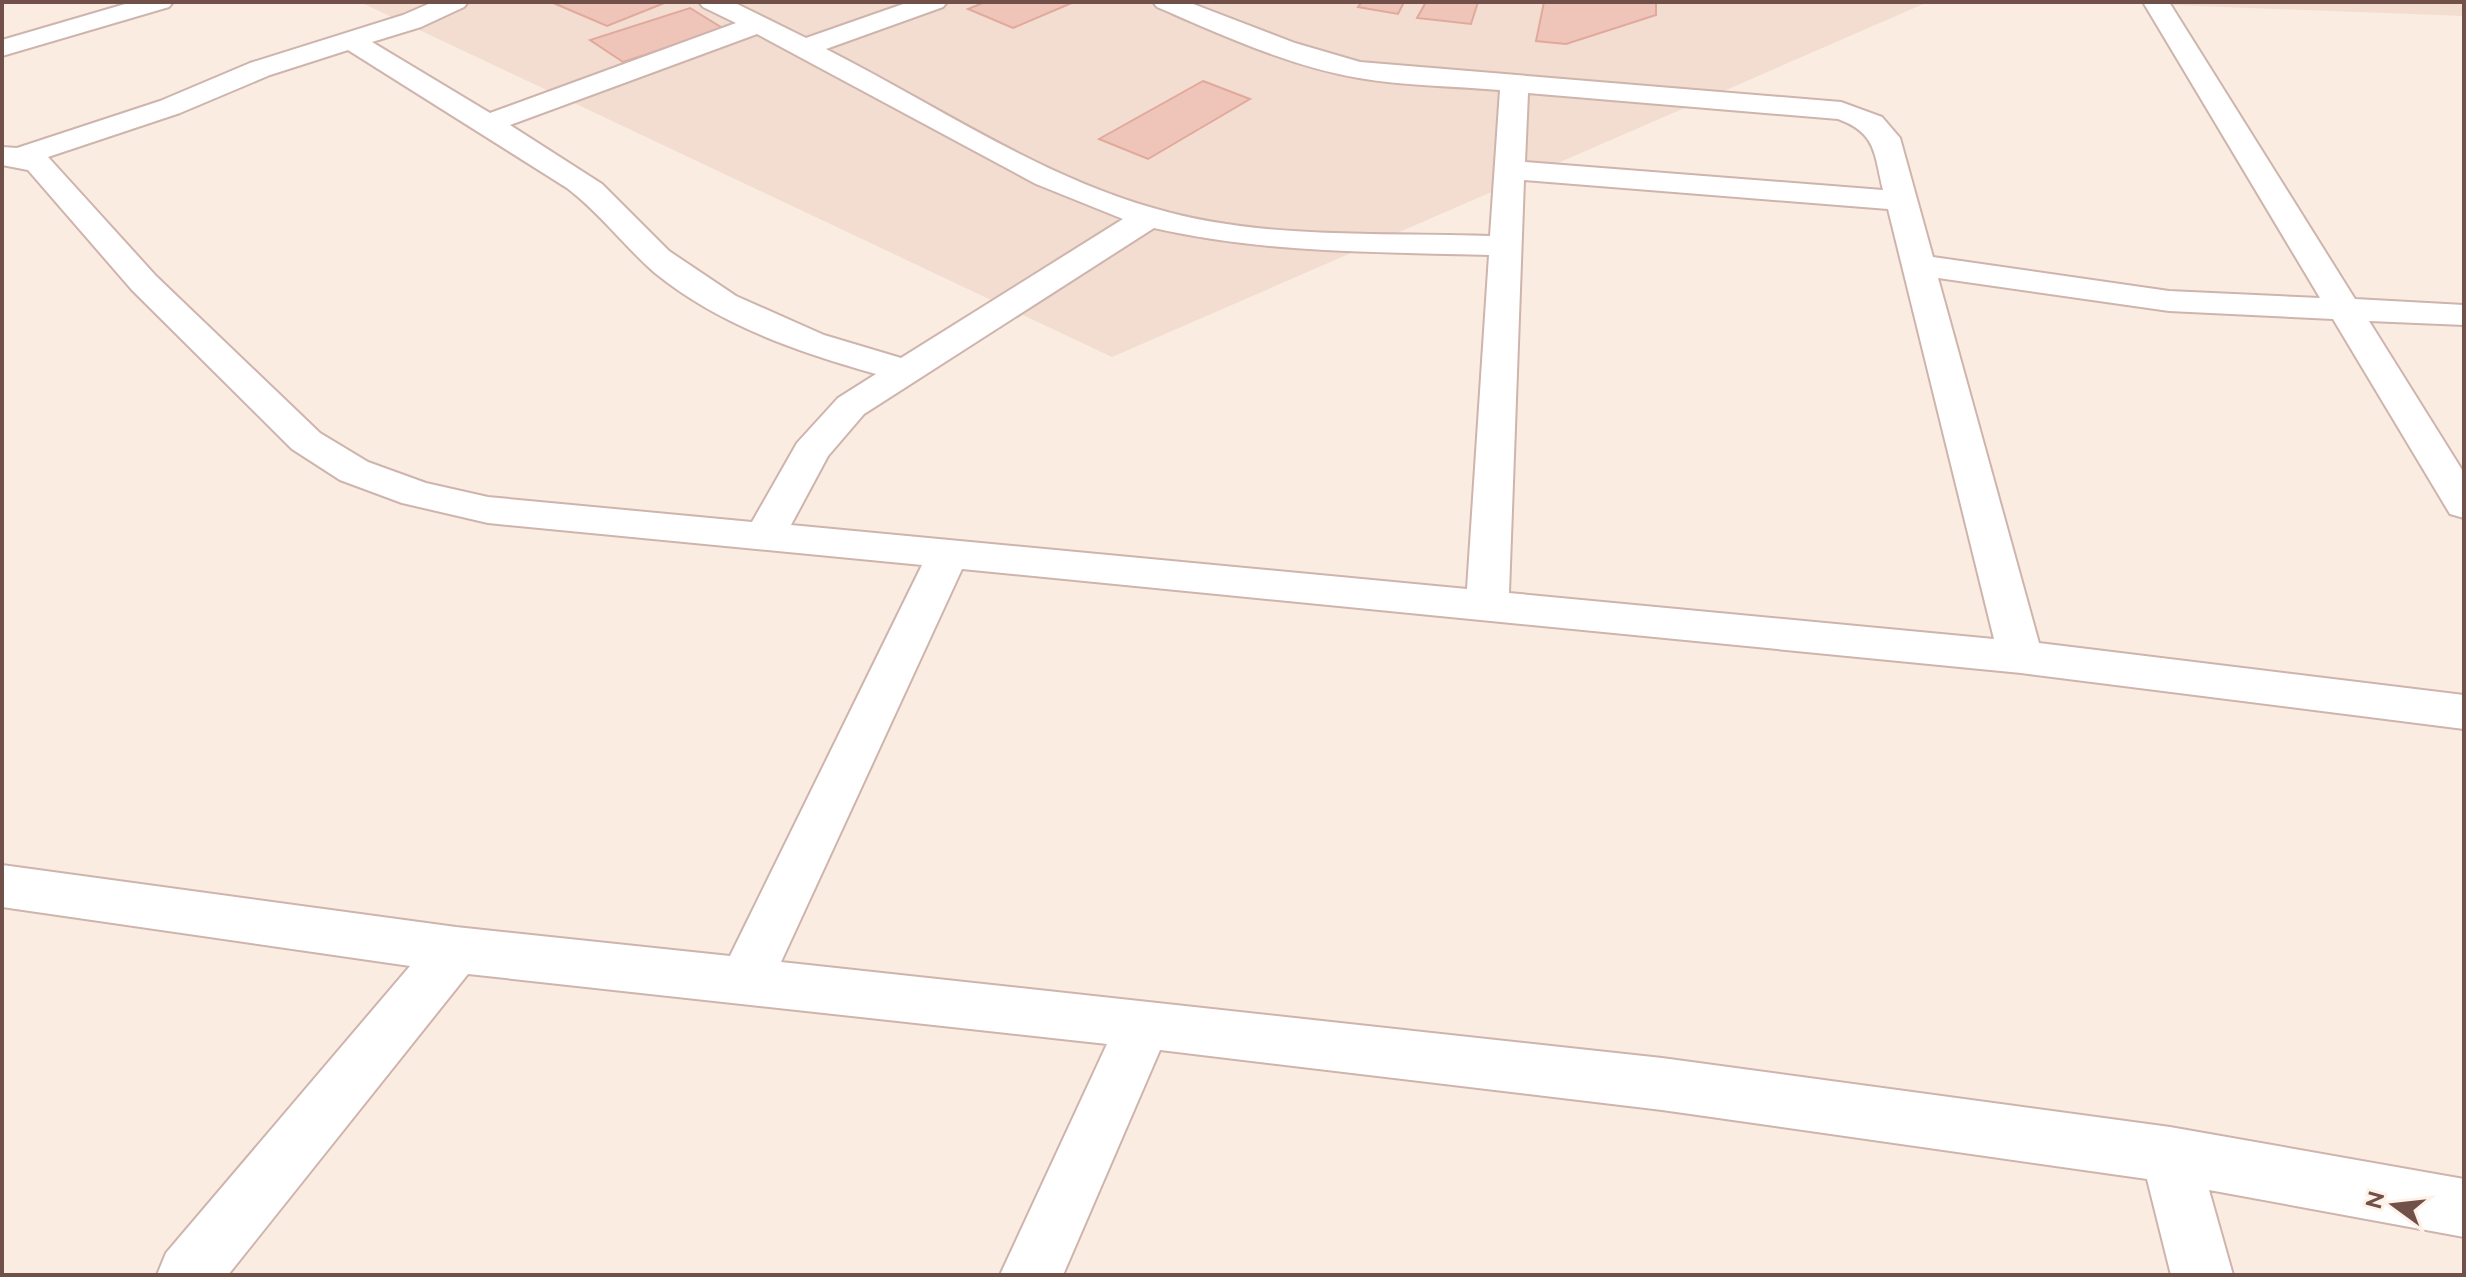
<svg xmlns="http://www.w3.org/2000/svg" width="2466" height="1277" font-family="Raleway,sans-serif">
<rect width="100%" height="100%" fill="#fbece1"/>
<path fill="#f2ddd0" d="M360,2H1928L1112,357Z
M2092,2H2464V16Z"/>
<path fill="#efc5ba" stroke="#e1a99b" stroke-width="2" d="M551,2H659L662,4L607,26Z
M985,2H1074L1013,28L968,9Z
M1362,2H1404L1398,14L1358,7Z
M1426,2H1478L1471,24L1417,18Z
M1544,2H1656V15L1566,44L1536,41Z
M690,8L724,29L623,62L590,40Z
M1203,81L1250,99L1148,159L1099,139Z"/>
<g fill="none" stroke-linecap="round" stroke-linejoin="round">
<g stroke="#ceb4ac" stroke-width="4">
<path id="minor" d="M132,2H173L169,7L2,56V40Z
M433,2H468L464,7L421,27L372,42L490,113L736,23L703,7L699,2H733L806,38L909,2H947L943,7L826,49C933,103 1037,175 1153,208C1260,240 1379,232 1490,236L1500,90C1453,86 1405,86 1359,78C1289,66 1222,35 1157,7L1153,2H1188L1295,43L1360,62L1841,102L1882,117L1900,138L1933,257L2169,291L2320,298L2143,2H2169L2355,299L2464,305V325L2369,321L2464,473V518L2450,514L2333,319L2169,311L1938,278L2039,643L2464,695V729L2021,673L962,569L781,962L1662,1058L2170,1127L2464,1179V1237L2209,1190L2233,1275H2171L2147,1179L1662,1110L1160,1050L1063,1275H1000L1107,1044L468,974L228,1275H157L166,1253L410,966L2,907V865L456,927L730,956L922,565L488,523L402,503L340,480L292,449L132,290L28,170L2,165V147L17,148L160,101L250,63L403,15ZM757,34L1036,184L1123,219L901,358L824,335L736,296L669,251L602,184L510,125ZM348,50L567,188C600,213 624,246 655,273C719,325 798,352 876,374L838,398L797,443L752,522L488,497L426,483L368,462L320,433L156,276L48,157L180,113L270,75ZM1528,93L1838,119C1877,133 1874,154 1883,190L1525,162ZM1524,180L1888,209L1994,639L1509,593ZM1154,228C1264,253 1376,252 1489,255L1467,589L791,525L828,456L864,414Z"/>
</g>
<use href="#minor" fill="#fff" fill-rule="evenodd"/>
</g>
<rect width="2466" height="1277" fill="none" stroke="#715049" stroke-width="8"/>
<g transform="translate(2394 1205) rotate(285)" stroke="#fef1e7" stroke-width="6" paint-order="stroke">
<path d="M0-6L14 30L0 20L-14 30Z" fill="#715049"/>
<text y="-12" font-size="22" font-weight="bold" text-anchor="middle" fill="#715049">N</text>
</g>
</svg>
